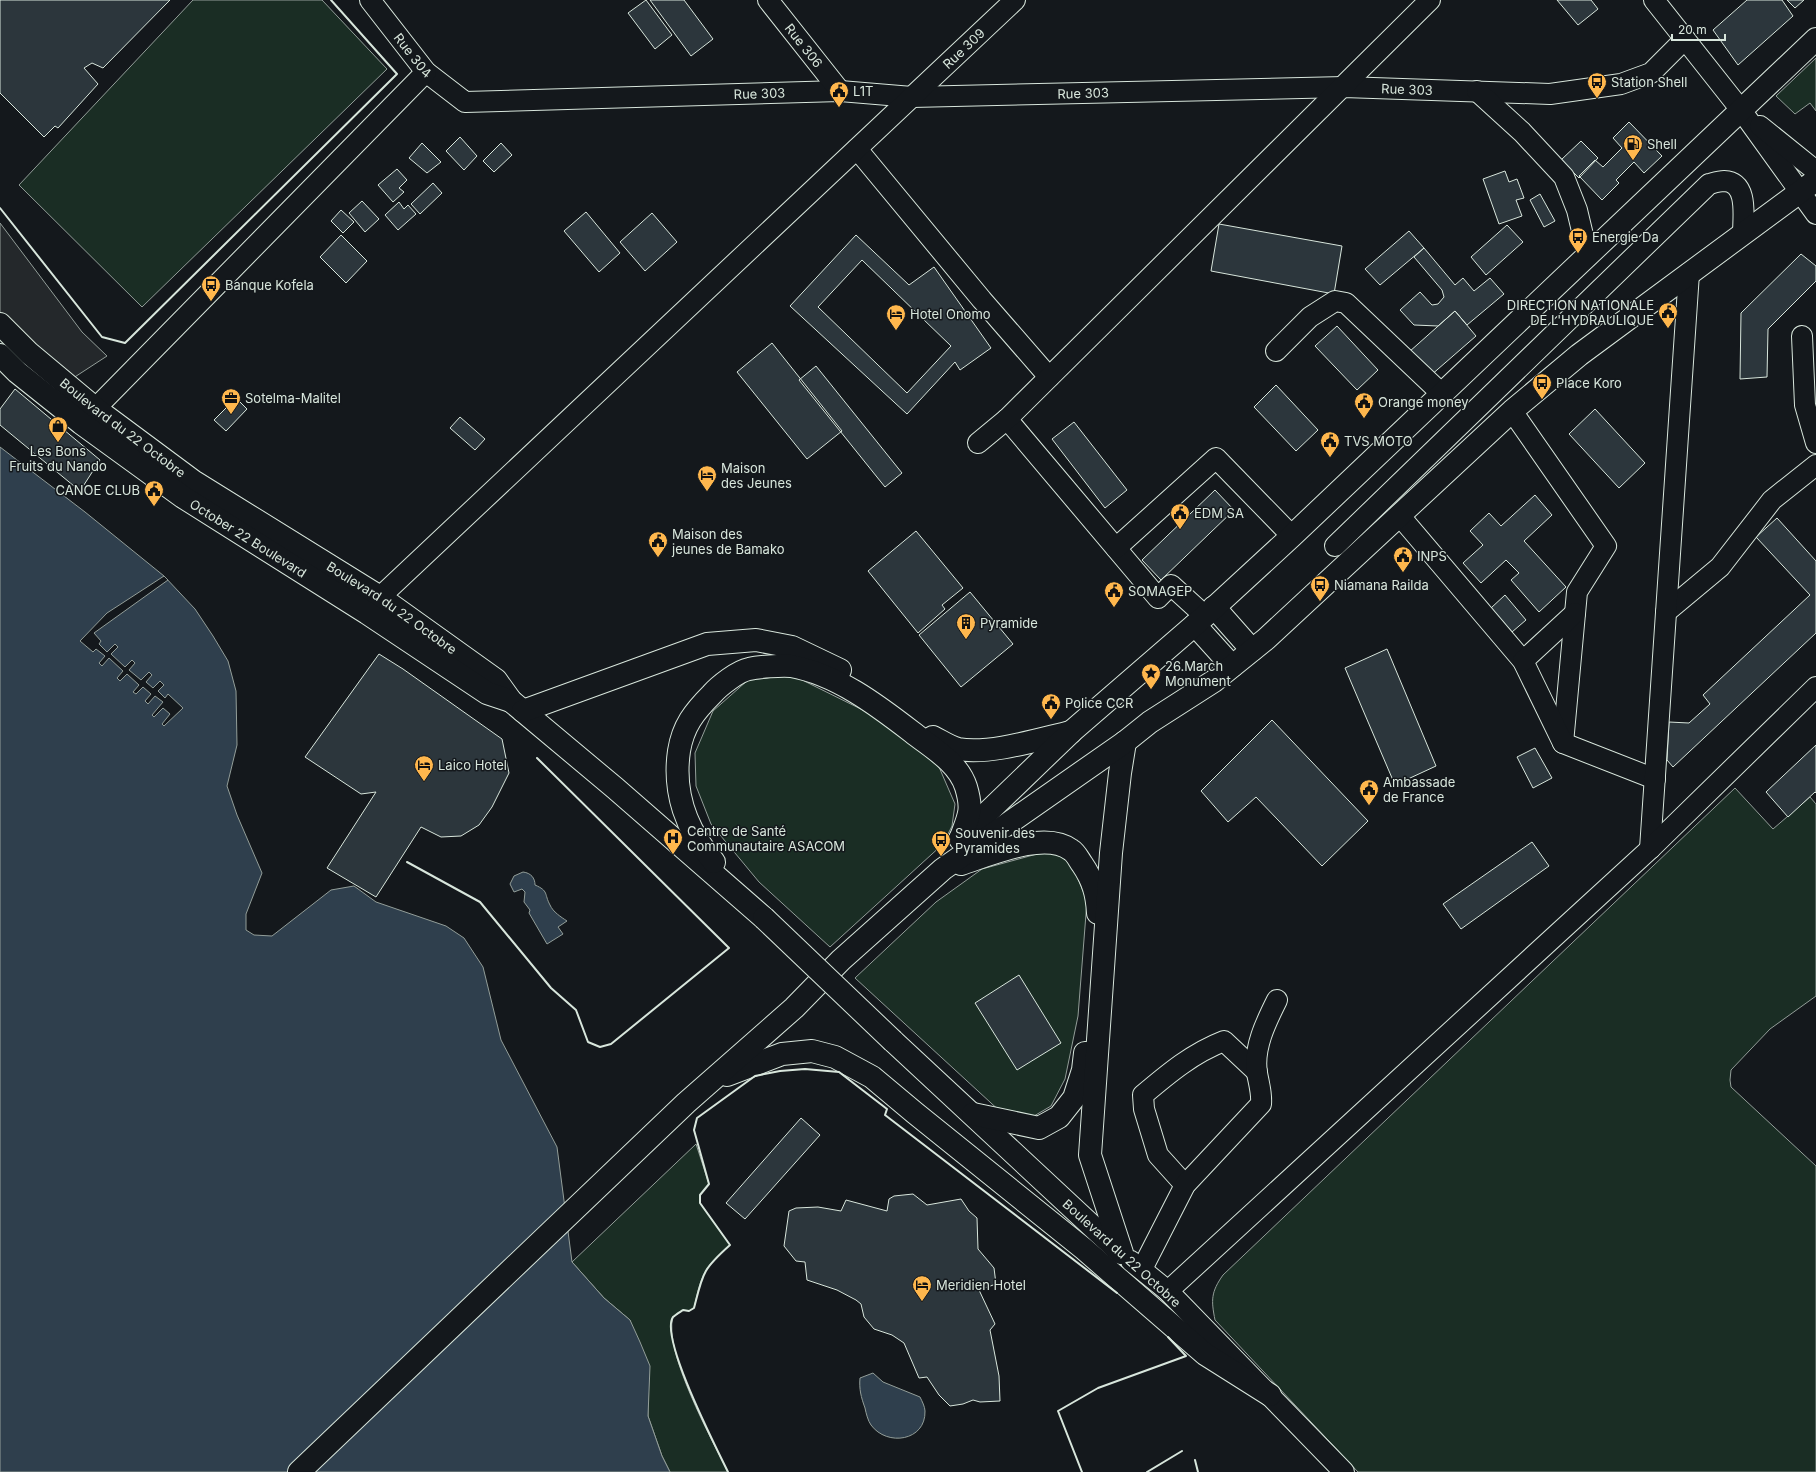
<svg xmlns="http://www.w3.org/2000/svg" width="1816" height="1472" font-family="Inter,sans-serif">
<rect width="100%" height="100%" fill="#14181c"/>
<path fill="#1a2d24" stroke="#939e99" d="M193,0H322L387,69L142,307L19,185Z
M1816,58V111L1810,103L1795,114L1776,96Z
M792,675L877,717L939,767L955,804L952,826L943,844L830,947L759,882L711,824L696,786L695,753L713,711L748,680Z
M1735,788L1773,829L1810,797L1816,804V996L1770,1029L1731,1070L1730,1080L1731,1087L1816,1166V1472H1358L1215,1320C1211,1300 1211,1292 1223,1275Z
M1048,851L1070,859L1087,901L1078,1016L1065,1079L1051,1106L1034,1116L1003,1114L855,978L936,902L982,869Z
M696,1144L709,1184L700,1195V1203L730,1245C703,1269 702,1273 694,1308L689,1311L683,1310L673,1317C663,1351 712,1440 728,1472H670L662,1456L648,1416V1393L630,1320L604,1298L572,1262Z"/>
<path fill="#24282b" stroke="#939e99" d="M0,223L82,332L107,356L64,384L0,320Z"/>
<path fill="#2f3f4d" stroke="#939e99" d="M0,447L85,512L164,576L195,609L213,636L228,661L236,691L237,745L227,786L237,815L262,873L246,914V930L254,935L272,936L331,890L354,886L376,902L446,926L464,938L483,967L501,1040L557,1147L572,1262L604,1298L630,1320L640,1342L650,1366L648,1416L662,1456L670,1472H0Z
M523,872C531,873 535,878 535,885C549,891 544,894 550,905C553,912 561,917 567,921L558,927L563,934L547,944L529,913L530,910L524,902L525,892L522,889L514,892L510,884L514,876Z
M873,1373L883,1382L920,1397C922,1401 925,1407 925,1411C926,1441 887,1447 871,1425C868,1421 866,1413 865,1408C861,1397 859,1389 860,1378Z"/>
<path fill="#14181c" stroke="#939e99" d="M164,576L168,580L94,633L101,641L99,644L107,652L115,644L118,647L111,654L125,667L132,660L135,663L129,670L141,680L149,672L152,675L146,682L153,688L160,681L164,685L158,691L165,698L168,694L183,708L164,726L162,724L170,714L163,708L154,717L152,715L163,702L155,696L148,704L145,701L151,694L143,687L136,694L133,692L139,685L127,674L120,681L117,678L123,671L109,658L102,666L99,663L105,656L96,649L93,652L80,641L107,613Z"/>
<path fill="#2c363c" stroke="#d8e6dc" fill-rule="evenodd" d="M0,0H170L103,68L92,63L84,68L98,84L58,128L55,126L44,137L0,93Z
M646,0L672,35L655,49L628,13Z
M650,0H684L713,39L691,56Z
M1557,0H1591L1598,9L1578,25Z
M1747,0H1782L1793,16L1738,65L1713,30Z
M1787,0H1804L1795,8Z
M1629,122L1662,156L1644,173L1634,162L1616,180L1619,183L1602,200L1579,176L1595,160L1603,167L1622,148L1613,138Z
M460,137L477,156L464,170L446,151Z
M1581,141L1598,158L1579,178L1561,160Z
M422,143L441,162L427,173L409,158Z
M501,143L512,155L494,172L483,161Z
M397,169L407,180L399,188L404,192L393,202L378,185Z
M1505,171L1509,182L1517,179L1524,198L1516,200L1522,216L1499,224L1483,179Z
M433,183L442,193L420,214L411,204Z
M1540,194L1555,221L1544,227L1530,200Z
M362,201L379,219L365,232L349,213Z
M399,202L404,209L408,205L416,214L398,230L385,215Z
M341,210L354,222L343,233L331,221Z
M586,212L620,253L599,272L564,231Z
M652,213L677,242L645,271L620,242Z
M1219,224L1342,246L1334,294L1211,271Z
M1507,225L1523,242L1486,275L1471,257Z
M1409,231L1424,248L1380,285L1365,269Z
M341,235L367,261L346,283L320,257Z
M856,235L909,285L934,267L991,348L960,370L955,362L907,414L790,306ZM862,260L951,346L907,393L818,307Z
M1424,248L1455,285L1463,278L1474,291L1490,278L1504,294L1467,325L1455,311L1438,326L1414,325L1400,310L1420,292L1432,305L1438,304L1444,297L1442,290L1414,257Z
M1801,254L1816,266V281L1768,329L1767,377L1740,379L1741,313Z
M1455,311L1476,336L1430,376L1409,352Z
M1337,326L1378,370L1357,390L1315,346Z
M772,343L842,431L807,459L737,372Z
M816,366L902,473L885,487L799,380Z
M1276,385L1318,430L1296,451L1254,407Z
M15,389L100,460L80,491L0,425V409Z
M238,400L247,409L226,431L214,420L227,407L229,410Z
M1595,409L1645,463L1619,488L1569,434Z
M460,417L485,439L475,450L450,428Z
M1074,422L1127,490L1105,508L1052,439Z
M1215,490L1234,510L1161,580L1142,560Z
M1535,495L1552,515L1524,541L1566,587L1539,612L1511,580L1519,573L1506,560L1481,583L1463,563L1483,545L1470,531L1489,513L1501,526Z
M1777,518L1816,561V633L1673,767L1667,760L1669,722L1689,723L1710,704L1703,695L1810,595L1756,537Z
M916,531L963,588L942,605L945,609L918,633L868,571Z
M970,592L1013,644L961,687L919,635Z
M1505,595L1526,620L1512,632L1491,608Z
M1387,649L1436,766L1395,785L1345,668Z
M379,654L403,669L502,739L509,773L492,807L479,825L461,836L441,837L421,827L376,897L327,868L376,792L361,794L305,757Z
M1272,720L1368,821L1322,866L1256,797L1228,822L1201,791Z
M1816,745V793L1815,792L1788,817L1766,792Z
M1535,748L1552,778L1533,788L1517,757Z
M1532,842L1549,866L1461,929L1443,904Z
M1019,975L1061,1043L1017,1070L975,1003Z
M801,1118L820,1135L745,1219L726,1203Z
M913,1194L927,1205L961,1199L969,1211L977,1218L978,1249L994,1268L996,1284L979,1290L995,1324L990,1330L999,1376L1000,1401L980,1402L973,1400L963,1404L950,1406L939,1395L927,1377L919,1378L904,1343L892,1335L874,1329L864,1317L861,1304L856,1300L837,1290L807,1280L805,1262L796,1261L784,1246L789,1211L796,1208L818,1207L841,1211L846,1200L887,1211L889,1199L894,1196Z"/>
<g fill="none" stroke-linecap="round" stroke-linejoin="round">
<g stroke="#d8e6dc" stroke-width="22">
<g id="minor">
<path id="s1" d="M370,0L426,72L465,102L840,91L912,97L1344,87L1550,94L1621,84L1651,73L1685,39"/>
<path id="s2" d="M768,0L840,91"/>
<path d="M1654,0L1741,110L1816,214"/>
<path d="M1477,91L1522,132L1564,177L1577,210L1588,256"/>
<path d="M1760,126L1816,171"/>
<path d="M857,149L982,300L1049,377"/>
<path d="M1802,336L1805,405L1816,443"/>
<path d="M1276,351L1310,317L1335,301L1346,303L1442,394"/>
<path d="M1512,411L1606,546L1577,592L1563,743"/>
<path d="M1007,419L1158,598L1171,585L1205,616"/>
<path d="M84,420L426,72"/>
<path d="M978,443L1007,419L1430,0"/>
<path d="M1399,515L1523,661L1563,743L1655,779"/>
<path d="M1335,546L1709,184C1713,183 1719,181 1724,181C1749,182 1743,217 1743,234"/>
<path d="M1116,548L1216,458L1292,536"/>
<path id="s3" d="M380,597L1015,0"/>
<path d="M1666,612L1720,567L1772,500L1816,465"/>
<path d="M1523,661L1575,613"/>
<path d="M1650,849L1689,273"/>
<path d="M1185,1185L1158,1155L1144,1109L1143,1095C1169,1073 1193,1053 1224,1041L1257,1072"/>
<path d="M1131,1261L1168,1291L1344,1472"/>
<path d="M1142,1269L1185,1185L1261,1104C1262,1093 1259,1084 1257,1073C1253,1048 1266,1022 1277,1000"/>
<path d="M1168,1291L1650,849L1816,687"/>
</g>
</g>
<g stroke="#d8e6dc" stroke-width="24">
<g id="major">
<path id="s4" d="M0,324L29,353L96,409L193,481L380,597L496,680L511,701L615,788L764,918"/>
<path id="s5" d="M0,355L17,372L81,423L183,497L367,613L487,693L511,701"/>
<path d="M1214,607L1252,650"/>
<path d="M1195,625L1232,666"/>
<path d="M523,711L707,644L756,640L792,647L840,670"/>
<path d="M933,737C941,741 950,747 958,749C989,755 1040,739 1071,732"/>
<path d="M960,839L1071,732L1205,616L1292,536L1816,39"/>
<path d="M714,862C686,830 673,792 679,751C683,726 694,712 712,694C719,686 738,671 749,669C758,667 781,665 791,666C836,674 877,705 912,732C932,748 958,762 966,787C973,810 969,816 961,837"/>
<path d="M961,864C989,855 1045,830 1071,850C1076,853 1079,860 1082,864C1093,880 1097,894 1098,913"/>
<path d="M893,1041L1121,1253"/>
<path d="M727,1075L782,1054L812,1051L835,1057L872,1077L915,1113L1084,1249L1205,1354L1270,1395"/>
<path d="M973,1114L1039,1128L1059,1117L1074,1098L1083,1070L1085,1053"/>
<path d="M1122,1253L1090,1155L1111,853L1120,773L1125,742"/>
<path d="M299,1472L686,1103L794,1008L841,960L943,869L1125,742L1150,722L1214,681L1266,639L1512,411L1579,355L1816,180"/>
</g>
</g>
<use href="#minor" stroke="#14181c" stroke-width="20"/>
<use href="#major" stroke="#14181c" stroke-width="22"/>
<g stroke="#d8e6dc" stroke-width="24" stroke-linecap="butt">
<path id="major-bridge" d="M764,918L893,1041"/>
</g>
<use href="#major-bridge" stroke="#14181c" stroke-width="22"/>
<path stroke="#d8e6dc" stroke-width="2" d="M0,208L102,337L125,343L397,74L331,0
M407,862L480,902L551,988L576,1010L588,1042L600,1047L611,1044L729,948L537,758
M1195,1460L1198,1472
M728,1472C717,1449 659,1337 673,1317C675,1315 680,1312 683,1310L689,1311L694,1308C703,1273 702,1270 730,1245L700,1203V1195L709,1184L694,1130L697,1118L755,1076L780,1071L805,1069L839,1072L887,1109L885,1115L1117,1293
M1082,1472L1058,1411L1098,1388L1186,1356L1168,1337
M1147,1472L1182,1451"/>
</g>
<defs>
<g id="bus-pin" transform="scale(1)"><path d="M0 17L-7.5 6A9.5 9.5 0 1 1 7.5 6Z" fill="#ffb74d" stroke="#14181c"/><path d="M-5-6H5V4H4V6H2V4H-2V6H-4V4H-5ZM-3.5-4V0h7V-4ZM-3.5 1.2v1.5H-2V1.2ZM2 1.2v1.5H3.5V1.2Z" fill="#111"/></g>
<g id="civic-pin" transform="scale(1)"><path d="M0 17L-7.5 6A9.5 9.5 0 1 1 7.5 6Z" fill="#ffb74d" stroke="#14181c"/><path d="M-.6-6.5H3V-4.5H.6V-3L4-1V1h2V6H-6V1h2V-1L-.6-3ZM-1.2 2.5V6h2.4V2.5Z" fill="#111"/></g>
<g id="fuel-pin" transform="scale(1)"><path d="M0 17L-7.5 6A9.5 9.5 0 1 1 7.5 6Z" fill="#ffb74d" stroke="#14181c"/><path d="M-5.5-6h7V0h2V4h1.3V-2.5L3-4.5l.8-.8L6-3V5H2.5V1h-1V6h-7ZM-4.2-4.7v3.2H.2V-4.7Z" fill="#111"/></g>
<g id="hotel-pin" transform="scale(1)"><path d="M0 17L-7.5 6A9.5 9.5 0 1 1 7.5 6Z" fill="#ffb74d" stroke="#14181c"/><path d="M-6-4.5h1.5V1H6V5H4.5V3h-9V5H-6ZM-4 0a1.8 1.8 0 1 1 3.6 0ZM.5 0V-2.5h3Q6-2.5 6 0Z" fill="#111"/></g>
<g id="office-pin" transform="scale(1)"><path d="M0 17L-7.5 6A9.5 9.5 0 1 1 7.5 6Z" fill="#ffb74d" stroke="#14181c"/><path d="M-6-3h4V-5.5h4V-3h4V5H-6ZM-1-4.5V-3h2v-1.5ZM-6 0V1H6V0Z" fill="#111"/></g>
<g id="shop-pin" transform="scale(1)"><path d="M0 17L-7.5 6A9.5 9.5 0 1 1 7.5 6Z" fill="#ffb74d" stroke="#14181c"/><path d="M-5-2.5h2.3a2.7 3.5 0 0 1 5.4 0H5L5.5 6h-11ZM-1.5-2.5h3a1.5 2.3 0 0 0-3 0Z" fill="#111"/></g>
<g id="building-pin" transform="scale(1)"><path d="M0 17L-7.5 6A9.5 9.5 0 1 1 7.5 6Z" fill="#ffb74d" stroke="#14181c"/><path d="M-4-6H4V6H1V3H-1V6H-4ZM-2.5-4.3h1.7v1.8h-1.7ZM.8-4.3h1.7v1.8H.8ZM-2.5-1h1.7V.8h-1.7ZM.8-1h1.7V.8H.8Z" fill="#111"/></g>
<g id="sight-pin" transform="scale(1)"><path d="M0 17L-7.5 6A9.5 9.5 0 1 1 7.5 6Z" fill="#ffb74d" stroke="#14181c"/><path d="M0-6L1.8-2.2L6-1.7L2.9 1.2L3.7 5.4L0 3.3L-3.7 5.4L-2.9 1.2L-6-1.7L-1.8-2.2Z" fill="#111"/></g>
<g id="hospital-pin" transform="scale(1)"><path d="M0 17L-7.5 6A9.5 9.5 0 1 1 7.5 6Z" fill="#ffb74d" stroke="#14181c"/><path d="M-5-5h3v3.5h4V-5h3V5h-3V1.5h-4V5h-3Z" fill="#111"/></g>
</defs>
<g fill-rule="evenodd">
<use href="#bus-pin" x="1597" y="82"/>
<use href="#civic-pin" x="839" y="91"/>
<use href="#fuel-pin" x="1633" y="144"/>
<use href="#bus-pin" x="1578" y="237"/>
<use href="#bus-pin" x="211" y="285"/>
<use href="#civic-pin" x="1668" y="312"/>
<use href="#hotel-pin" x="896" y="314"/>
<use href="#bus-pin" x="1542" y="383"/>
<use href="#office-pin" x="231" y="398"/>
<use href="#civic-pin" x="1364" y="402"/>
<use href="#shop-pin" x="58" y="426"/>
<use href="#civic-pin" x="1330" y="441"/>
<use href="#hotel-pin" x="707" y="475"/>
<use href="#civic-pin" x="154" y="490"/>
<use href="#civic-pin" x="1180" y="513"/>
<use href="#civic-pin" x="658" y="541"/>
<use href="#civic-pin" x="1403" y="556"/>
<use href="#bus-pin" x="1320" y="585"/>
<use href="#civic-pin" x="1114" y="591"/>
<use href="#building-pin" x="966" y="623"/>
<use href="#sight-pin" x="1151" y="673"/>
<use href="#civic-pin" x="1051" y="703"/>
<use href="#hotel-pin" x="424" y="765"/>
<use href="#civic-pin" x="1369" y="789"/>
<use href="#hospital-pin" x="673" y="838"/>
<use href="#bus-pin" x="941" y="840"/>
<use href="#hotel-pin" x="922" y="1285"/>
</g>
<g text-anchor="middle" dominant-baseline="central" stroke-width="3" stroke-linejoin="round" paint-order="stroke">
<g font-size="13" fill="#d8e6dc" stroke="#14181c">
<text stroke="none"><textPath href="#s2" startOffset="58">Rue 306</textPath></text>
<text stroke="none"><textPath href="#s3" startOffset="801">Rue 309</textPath></text>
<text stroke="none"><textPath href="#s1" startOffset="70">Rue 304</textPath></text>
<text stroke="none"><textPath href="#s1" startOffset="1083">Rue 303</textPath></text>
<text stroke="none"><textPath href="#s1" startOffset="435">Rue 303</textPath></text>
<text stroke="none"><textPath href="#s1" startOffset="759">Rue 303</textPath></text>
<text stroke="none"><textPath href="#s4" startOffset="161">Boulevard du 22 Octobre</textPath></text>
<text stroke="none"><textPath href="#s5" startOffset="309">October 22 Boulevard</textPath></text>
<text stroke="none"><textPath href="#s4" startOffset="485">Boulevard du 22 Octobre</textPath></text>
<text transform="translate(1122 1253) rotate(42)">Boulevard du 22 Octobre</text>
</g>
<g font-size="13" fill="#d8e6dc" stroke="#14181c" text-anchor="start">
<text x="1611" y="82">Station Shell</text>
<text x="853" y="91">L1T</text>
<text x="1647" y="144">Shell</text>
<text x="1592" y="237">Energie Da</text>
<text x="225" y="285">Banque Kofela</text>
<text x="1654" y="305" text-anchor="end">DIRECTION NATIONALE<tspan x="1654" dy="15">DE L'HYDRAULIQUE</tspan></text>
<text x="910" y="314">Hotel Onomo</text>
<text x="1556" y="383">Place Koro</text>
<text x="245" y="398">Sotelma-Malitel</text>
<text x="1378" y="402">Orange money</text>
<text x="1344" y="441">TVS MOTO</text>
<text x="58" y="451" text-anchor="middle">Les Bons<tspan x="58" dy="15">Fruits du Nando</tspan></text>
<text x="721" y="468">Maison<tspan x="721" dy="15">des Jeunes</tspan></text>
<text x="140" y="490" text-anchor="end">CANOE CLUB</text>
<text x="1194" y="513">EDM SA</text>
<text x="672" y="534">Maison des<tspan x="672" dy="15">jeunes de Bamako</tspan></text>
<text x="1417" y="556">INPS</text>
<text x="1334" y="585">Niamana Railda</text>
<text x="1128" y="591">SOMAGEP</text>
<text x="980" y="623">Pyramide</text>
<text x="1165" y="666">26.March<tspan x="1165" dy="15">Monument</tspan></text>
<text x="1065" y="703">Police CCR</text>
<text x="438" y="765">Laico Hotel</text>
<text x="1383" y="782">Ambassade<tspan x="1383" dy="15">de France</tspan></text>
<text x="687" y="831">Centre de Santé<tspan x="687" dy="15">Communautaire ASACOM</tspan></text>
<text x="955" y="833">Souvenir des<tspan x="955" dy="15">Pyramides</tspan></text>
<text x="936" y="1285">Meridien Hotel</text>
</g>
</g>
<path d="M1672 34v6h53v-6" fill="none" stroke="#d8e6dc" stroke-width="2"/>
<text x="1678" y="34" font-size="12" fill="#d8e6dc" stroke="#14181c" stroke-width="3" paint-order="stroke">20 m</text>
</svg>
